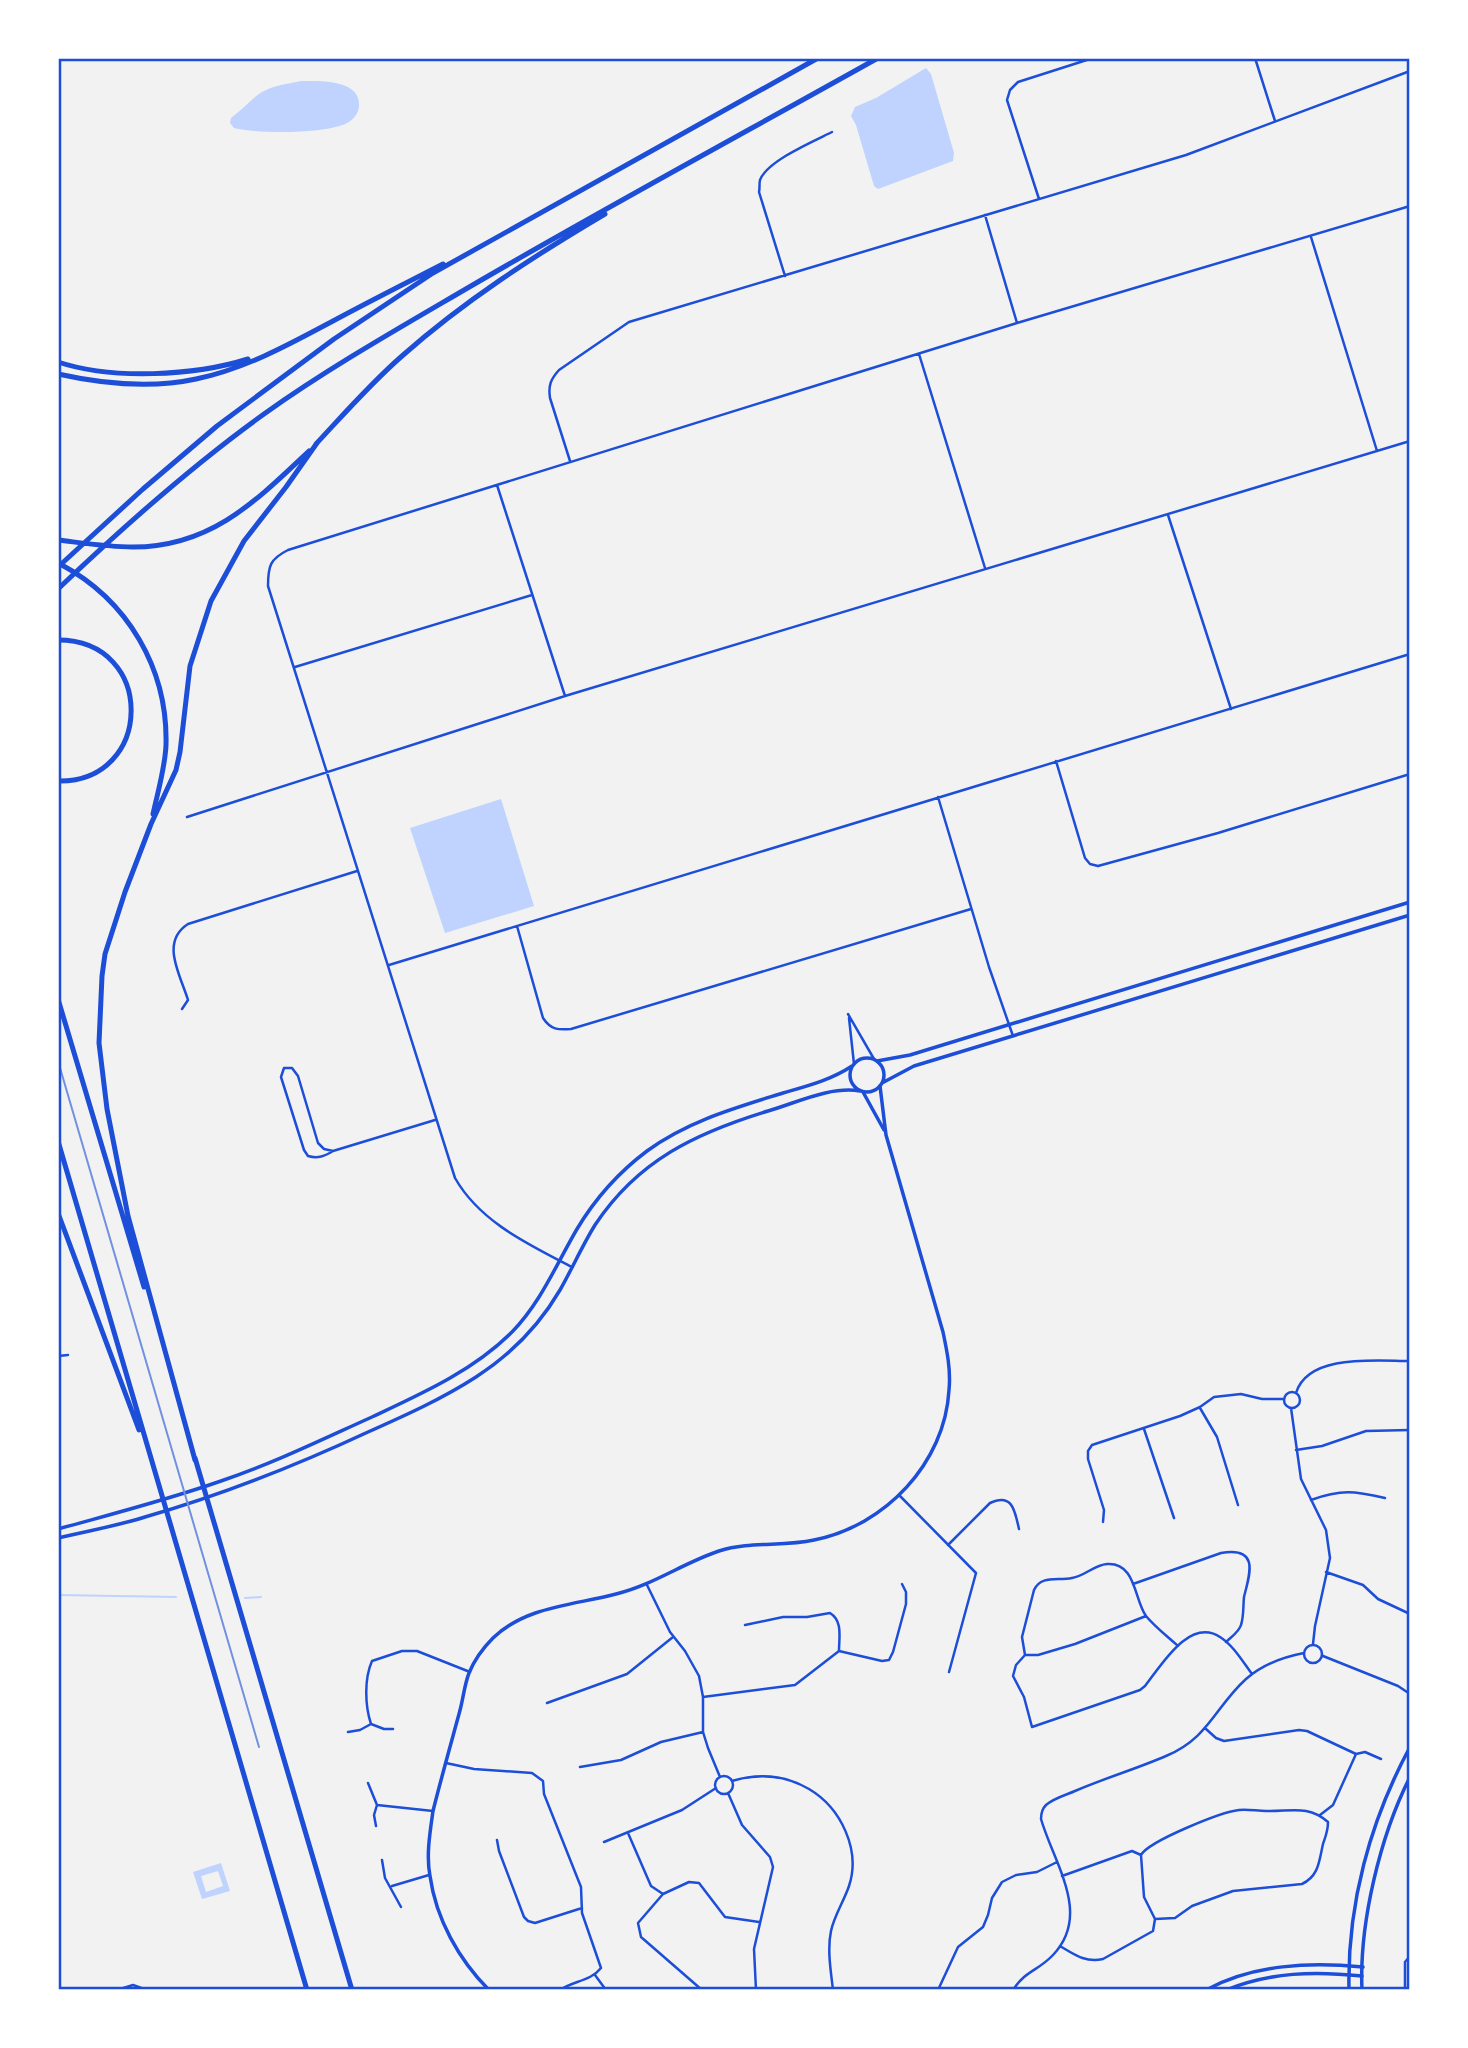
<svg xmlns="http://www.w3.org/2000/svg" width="1468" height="2048" font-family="'Sofia Sans Condensed',sans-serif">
<rect width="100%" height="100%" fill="#f2f2f2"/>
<path fill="#bfd3fe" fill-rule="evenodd" d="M926,68L931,74L954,153L953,161L878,189L874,186L856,125L851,116L855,107L876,98Z
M301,81C319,81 361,79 359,106C359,113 353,120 347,123C326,134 257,134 234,128L230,123L231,118C242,110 252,98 262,92C274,85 288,84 301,81Z
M501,799L534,906L445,933L410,828Z
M221,1863L230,1891L202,1899L193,1872ZM218,1871L223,1886L206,1892L201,1876Z"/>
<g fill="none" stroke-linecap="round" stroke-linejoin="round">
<path stroke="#bfd3fe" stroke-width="2" d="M58,1595L176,1597
M245,1598L261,1597"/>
<path stroke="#1d4ed8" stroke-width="2.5" d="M1255,58L1275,121
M1039,199L1007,100L1010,90L1018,82L1093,58
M985,215L1017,323
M1311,237L1377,451
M785,276L759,192C760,188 759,184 760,180C767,161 814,141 832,132
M919,354L985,568
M570,461L550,398C548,385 551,379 559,370L629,322L1186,155L1410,71
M497,485L565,696
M1168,515L1231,709
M295,667L532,595
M1056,761L1085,858L1090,864L1098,866L1218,833L1410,774
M938,797L989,967L1013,1036
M187,817L565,696L1410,441
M517,926L543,1018C551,1030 558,1030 571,1029L971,909
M389,965L1410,654
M182,1009L188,1000C180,974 160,942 188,924L357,871
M848,1014L874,1059
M849,1018L854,1064
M333,1151L324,1149L318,1143L298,1076L292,1068H284L281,1077L304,1150L308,1156C318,1159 325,1156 333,1151L435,1120
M572,1267C528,1244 480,1222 455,1178L268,586C268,566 270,559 288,550L1017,323L1410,206
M58,1356L68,1355
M1284 1400a8 8 0 1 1 16 0a8 8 0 1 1-16 0Z
M1296,1393C1308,1353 1377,1361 1410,1361
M1200,1408L1217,1437L1238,1505
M1291,1408L1301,1479L1326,1530L1330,1558L1315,1626L1313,1644
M1144,1429L1174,1518
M1296,1450L1322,1446L1366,1431L1410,1430
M900,1496L976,1573L949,1672
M1311,1500C1341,1489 1355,1491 1385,1498
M1103,1522L1104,1510L1088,1459V1451L1092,1445L1180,1416L1200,1407L1214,1397L1241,1394L1262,1399H1284
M948,1545L990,1503C1013,1492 1015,1512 1019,1529
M1326,1572L1363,1585L1378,1599L1410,1614
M1133,1584L1221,1553C1261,1546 1249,1576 1244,1597C1243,1606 1244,1616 1241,1625C1239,1632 1231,1637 1226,1642
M647,1585L670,1632L685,1651L699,1676L703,1697V1732L708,1748L720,1777
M745,1625L783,1617H807L830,1613C843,1621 839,1637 839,1651
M1304 1654a9 9 0 1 1 18 0a9 9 0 1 1-18 0Z
M1178,1646C1167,1636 1155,1627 1146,1616C1134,1599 1136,1562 1107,1564C1094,1565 1085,1576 1072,1578C1057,1581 1041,1575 1034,1590L1022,1637L1025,1655L1016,1665L1013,1676L1024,1697L1032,1727L1140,1690L1145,1686C1161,1666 1189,1617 1220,1637C1233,1645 1243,1662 1252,1674
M1025,1655H1038L1075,1644L1146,1616
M1323,1656L1398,1686L1410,1694
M703,1697L795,1685L839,1651L882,1661L889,1660L893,1652L906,1604V1592L902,1584
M547,1703L627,1674L673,1637
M371,1724C365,1706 364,1679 372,1661L402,1651H417L470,1672
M1206,1729L1216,1738L1224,1741L1299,1730L1307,1731L1356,1754L1333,1805L1320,1815
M348,1732L360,1730L371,1724L384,1729H393
M1356,1754L1365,1752L1381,1759
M446,1763L474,1769L532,1773L543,1781L544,1794L581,1887L582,1913L601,1968C591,1981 573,1981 560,1990
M580,1767L621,1760L661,1742L703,1732
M715 1785a9 9 0 1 1 18 0a9 9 0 1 1-18 0Z
M732,1781C758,1773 785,1775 809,1789C841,1808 861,1850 849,1886C844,1901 834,1916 831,1931C827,1950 831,1972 833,1990
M368,1783L377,1805L374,1815L376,1826
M728,1793L742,1825L770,1857L773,1867L754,1949L756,1990
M377,1805L433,1811
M628,1833L651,1886L663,1894L689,1882L699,1883L725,1917L759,1922
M497,1840L499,1851L524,1917L528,1921L535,1923L582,1908
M604,1842L682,1810L716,1788
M382,1860L385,1878L401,1907
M1062,1876L1132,1851L1141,1855
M392,1886L429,1875
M663,1894L638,1923L641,1937L702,1990
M1060,1946C1075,1955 1086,1963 1103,1959L1153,1931L1155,1919L1175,1918L1192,1906L1233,1891L1302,1884C1319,1876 1319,1861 1323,1844C1326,1835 1328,1831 1328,1822C1308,1804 1289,1812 1266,1811C1257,1811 1248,1809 1239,1810C1221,1812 1149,1841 1141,1855L1144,1897L1155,1919
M595,1975L606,1990
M117,1990L133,1985L147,1990
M938,1990L958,1947L983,1927L988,1915L992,1898L1002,1882L1016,1875L1037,1872L1057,1862
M1013,1990C1026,1970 1038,1971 1053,1955C1092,1914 1054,1864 1041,1819C1041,1813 1042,1809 1046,1805C1054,1798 1066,1795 1075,1791C1105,1778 1136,1769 1166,1756C1209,1738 1215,1707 1246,1679C1262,1665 1283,1657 1304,1653
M1405,1990V1962L1410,1956"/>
<path stroke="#1d4ed8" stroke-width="3.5" d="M863,1092L884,1130
M489,1990C459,1960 436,1919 430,1876C426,1856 430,1832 433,1811C441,1779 450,1747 459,1714C463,1701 464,1686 469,1673C474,1661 484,1647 493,1638C526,1606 575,1605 616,1594C653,1585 683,1563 719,1551C750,1541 782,1547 814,1540C885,1526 945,1463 949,1390C951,1370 947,1351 943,1332L886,1135L880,1086
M1206,1990C1254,1964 1310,1962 1363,1967
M1226,1990C1271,1972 1314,1971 1362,1976"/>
<path stroke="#1d4ed8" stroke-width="3.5" d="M850 1075a17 17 0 1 1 34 0a17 17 0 1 1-34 0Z
M877,1061L910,1055L1410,902
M882,1083L914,1066L1410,915
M58,1529C112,1514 167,1500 221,1481C272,1464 323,1439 372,1417C421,1394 473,1371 512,1332C541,1302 556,1265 577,1229C595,1199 619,1172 647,1151C688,1121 735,1108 783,1093C807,1086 831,1080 852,1066
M58,1538C87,1531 117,1526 145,1517C222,1495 295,1466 368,1432C404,1416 442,1399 476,1377C510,1355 539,1326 560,1290C572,1269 582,1246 595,1225C638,1160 696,1133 768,1111C796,1103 830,1086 860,1091
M1349,1990C1347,1905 1370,1821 1410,1747
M1362,1990C1359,1924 1380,1836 1410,1777"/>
<path stroke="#1d4ed8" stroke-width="5" d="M58,362C112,380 194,376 248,359
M58,374C103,384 150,389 196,379C245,369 290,344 333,321C370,301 406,283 443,264
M316,444C344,414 371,383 402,356C464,301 534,256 605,214
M58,540C83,543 108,547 133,547C211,547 256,501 309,451
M60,564C128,600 168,669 166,745C165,768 158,791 153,814
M58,567L143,489L217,426L334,339L433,273L818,58
M58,589C123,527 190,467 264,414C330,367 401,327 471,286C605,208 742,134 878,58
M58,640C157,640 154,783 58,781
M58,999L144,1287
M58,1141L307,1990
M58,1213L139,1430
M195,1458L352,1990
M195,1460L128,1216L107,1109L99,1043L102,976L105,954L125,892L151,824L176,770L180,752L190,666L211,601L244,541L286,487L317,443"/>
<path stroke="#7290e2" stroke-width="2" d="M58,1061L259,1747"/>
</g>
<rect width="1468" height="2048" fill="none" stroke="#ffffff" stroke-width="119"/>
<rect x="60" y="60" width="1348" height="1928" fill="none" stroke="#1d4ed8" stroke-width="2.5"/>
</svg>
